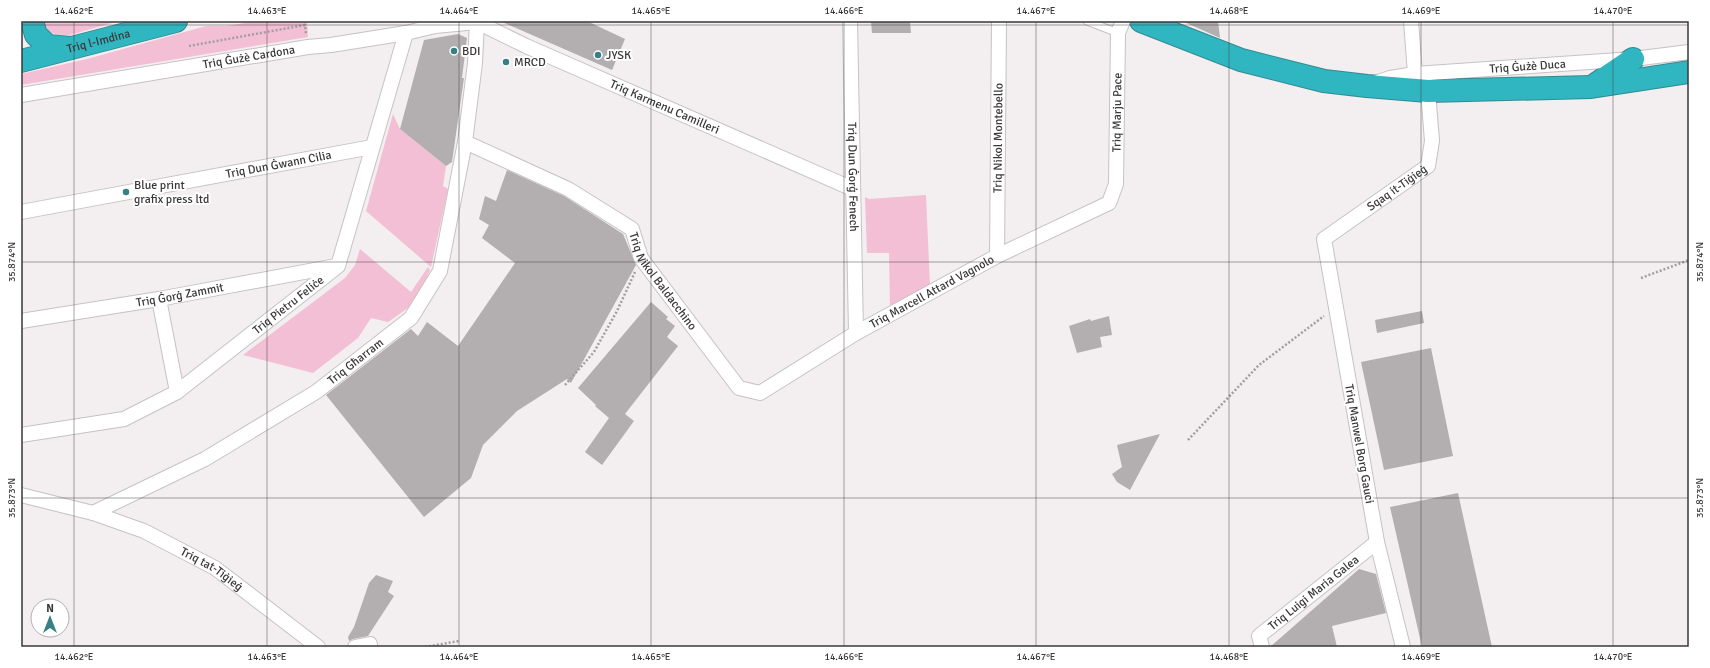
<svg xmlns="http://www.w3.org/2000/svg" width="1710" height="668" font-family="Signika,sans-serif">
<rect width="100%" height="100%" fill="#f3eef0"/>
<path fill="#f3bfd4" d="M44,21H119L70,35C59,35 44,35 44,21Z
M257,21H307L308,37L21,85V74L87,59L206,26H226Z
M393,114L400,129L446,166L443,186L448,189L431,267L366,211Z
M926,195L930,286L890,308L889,253H867L865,197L869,199Z
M360,249L411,292L428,267L430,270L415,303L388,322L371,318L358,338L313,373L243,355L345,278L355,265Z"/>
<path fill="#b3aeb0" d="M500,21H587L625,39L612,70Z
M871,21H910L911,33H872Z
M1182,21H1218L1220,38Z
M458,34L467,38L462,78H464L452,162L446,166L400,129L424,40Z
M507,170L564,196L623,234L636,265L571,383L567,379L517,411L483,445L471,478L424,517L326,395L411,329L418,336L427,322L458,346L515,263L482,238L489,225L479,219L485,196L496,201Z
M651,302L668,317L666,319L675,326L667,337L678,346L625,414L634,421L602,465L585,452L609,418L595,406L596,405L578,388Z
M1422,311L1424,323L1377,333L1375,320Z
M1109,316L1112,335L1100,337L1102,347L1077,353L1069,326L1090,319L1091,321Z
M1431,348L1453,456L1384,470L1361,362Z
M1160,434L1130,490L1117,482L1112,474L1122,467L1117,445Z
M1458,493L1492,647H1422L1390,507Z
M1359,569L1376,574L1386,613L1332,626L1337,647H1270Z
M376,575L393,581L388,592L394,596L368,636L353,639L349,641L348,637L354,627L369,583Z"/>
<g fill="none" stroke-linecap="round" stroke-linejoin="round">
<g stroke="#c7c2c4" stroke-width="9">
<path id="lane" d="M1087,21L1118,33"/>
</g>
<g stroke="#c7c2c4" stroke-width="16">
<g id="street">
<path id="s1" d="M850,21L856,333"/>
<path d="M1411,21L1415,74"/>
<path id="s2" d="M477,22L526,46L853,189"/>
<path id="s3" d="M1375,83L1390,78L1415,74L1633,59L1689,52"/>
<path id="s4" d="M21,95L308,47L331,45L406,33L435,26L477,22"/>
<path id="s5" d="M465,142L568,189L632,229L641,258L739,388L760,393L856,333L997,256L1109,203L1116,184L1118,33L1123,21"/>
<path id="s6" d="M21,212L372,147"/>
<path id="s7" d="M997,256L999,21"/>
<path d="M159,299L177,392"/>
<path id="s8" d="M21,321L159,299L336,266"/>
<path id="s9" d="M21,435L124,419L177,392L338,266L406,33"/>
<path id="s10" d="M21,495L93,513L144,531L215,568L318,647"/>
<path id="s11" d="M93,513L205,459L316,392L411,318L440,271L465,142L475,63L477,21"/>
<path d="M355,647L370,644"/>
<path id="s12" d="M1262,647L1259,636L1377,542"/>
<path id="s13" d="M1403,647L1377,542L1324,239L1428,166L1432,141L1428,91"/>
</g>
</g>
<g stroke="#338a91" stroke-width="24">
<g id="highway">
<path d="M32,21L36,35L48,46L70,48"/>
<path d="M1141,21L1241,60L1324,81L1367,86L1428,91L1591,87L1689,72"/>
<path id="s14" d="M21,61L176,21"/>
<path d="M1596,84L1633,59"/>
</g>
</g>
<path stroke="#a29e9f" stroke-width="2.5" stroke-dasharray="2 2" stroke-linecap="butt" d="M189,46L305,25L306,34
M1641,278L1689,260
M565,385L594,352L617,311L635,272
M1188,440L1259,365L1324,316
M425,647L459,641"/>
<use href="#lane" stroke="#fff" stroke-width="7"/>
<use href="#street" stroke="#fff" stroke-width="14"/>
<use href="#highway" stroke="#2fb6c1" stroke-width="22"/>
</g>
<path fill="none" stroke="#3a3838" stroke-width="1" stroke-opacity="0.45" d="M74,21V647M267,21V647M459,21V647M651,21V647M844,21V647M1036,21V647M1229,21V647M1421,21V647M1613,21V647M21,25H1689M21,262H1689M21,498H1689"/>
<g fill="#388086" stroke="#fff" stroke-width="1.5">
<circle cx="454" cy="51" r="4"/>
<circle cx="598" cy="55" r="4"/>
<circle cx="506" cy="62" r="4"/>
<circle cx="126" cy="192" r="4"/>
</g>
<g text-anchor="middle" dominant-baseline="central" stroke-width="4" stroke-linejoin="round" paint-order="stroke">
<g font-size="12" fill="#3a3838" stroke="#fff">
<text stroke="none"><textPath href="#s14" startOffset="80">Triq l-Imdina</textPath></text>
<text stroke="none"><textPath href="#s4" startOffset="231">Triq Ġużè Cardona</textPath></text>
<text stroke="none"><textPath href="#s3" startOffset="154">Triq Ġużè Duca</textPath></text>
<text stroke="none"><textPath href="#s2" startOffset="206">Triq Karmenu Camilleri</textPath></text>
<text stroke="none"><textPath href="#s5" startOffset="893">Triq Marju Pace</textPath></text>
<text stroke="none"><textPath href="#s7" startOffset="118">Triq Nikol Montebello</textPath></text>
<text stroke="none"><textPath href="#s6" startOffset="262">Triq Dun Ġwann Cilia</textPath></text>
<text stroke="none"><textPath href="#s1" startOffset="156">Triq Dun Ġorġ Fenech</textPath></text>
<text stroke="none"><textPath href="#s13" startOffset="505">Sqaq it-Tiġieġ</textPath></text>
<text stroke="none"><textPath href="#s5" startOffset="250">Triq Nikol Baldacchino</textPath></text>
<text stroke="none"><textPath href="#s5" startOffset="603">Triq Marcell Attard Vagnolo</textPath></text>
<text stroke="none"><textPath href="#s8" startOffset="161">Triq Ġorġ Zammit</textPath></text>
<text stroke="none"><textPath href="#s9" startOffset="305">Triq Pietru Feliċe</textPath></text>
<text stroke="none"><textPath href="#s11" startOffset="304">Triq Għarram</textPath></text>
<text transform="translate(1359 444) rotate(80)">Triq Manwel Borg Gauci</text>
<text stroke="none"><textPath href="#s10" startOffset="206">Triq tat-Tiġieġ</textPath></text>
<text stroke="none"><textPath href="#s12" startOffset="81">Triq Luigi Maria Galea</textPath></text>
</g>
<g font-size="12" fill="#3a3838" stroke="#fff" text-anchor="start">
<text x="462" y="51">BDI</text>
<text x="606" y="55">JYSK</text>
<text x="514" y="62">MRCD</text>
<text x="134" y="185">Blue print<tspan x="134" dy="14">grafix press ltd</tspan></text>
</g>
</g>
<rect width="1710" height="668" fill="none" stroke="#ffffff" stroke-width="44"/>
<g transform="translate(50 618)"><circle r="19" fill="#ffffff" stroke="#b0afaf"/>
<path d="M0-3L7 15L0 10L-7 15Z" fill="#388086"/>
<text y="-6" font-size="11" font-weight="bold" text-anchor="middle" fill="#3a3838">N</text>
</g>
<rect x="22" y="22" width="1666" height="624" fill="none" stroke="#3a3838" stroke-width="1.5"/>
<g font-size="10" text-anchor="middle" fill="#3a3838">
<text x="74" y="14">14.462°E</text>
<text x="267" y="14">14.463°E</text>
<text x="459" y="14">14.464°E</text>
<text x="651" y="14">14.465°E</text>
<text x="844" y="14">14.466°E</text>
<text x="1036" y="14">14.467°E</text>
<text x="1229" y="14">14.468°E</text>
<text x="1421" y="14">14.469°E</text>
<text x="1613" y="14">14.470°E</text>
<text transform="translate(11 262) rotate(-90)" y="4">35.874°N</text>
<text transform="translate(1699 262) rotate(-90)" y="4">35.874°N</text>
<text transform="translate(11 498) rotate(-90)" y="4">35.873°N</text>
<text transform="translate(1699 498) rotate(-90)" y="4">35.873°N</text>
<text x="74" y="660">14.462°E</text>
<text x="267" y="660">14.463°E</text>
<text x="459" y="660">14.464°E</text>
<text x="651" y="660">14.465°E</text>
<text x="844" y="660">14.466°E</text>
<text x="1036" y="660">14.467°E</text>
<text x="1229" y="660">14.468°E</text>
<text x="1421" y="660">14.469°E</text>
<text x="1613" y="660">14.470°E</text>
</g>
</svg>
